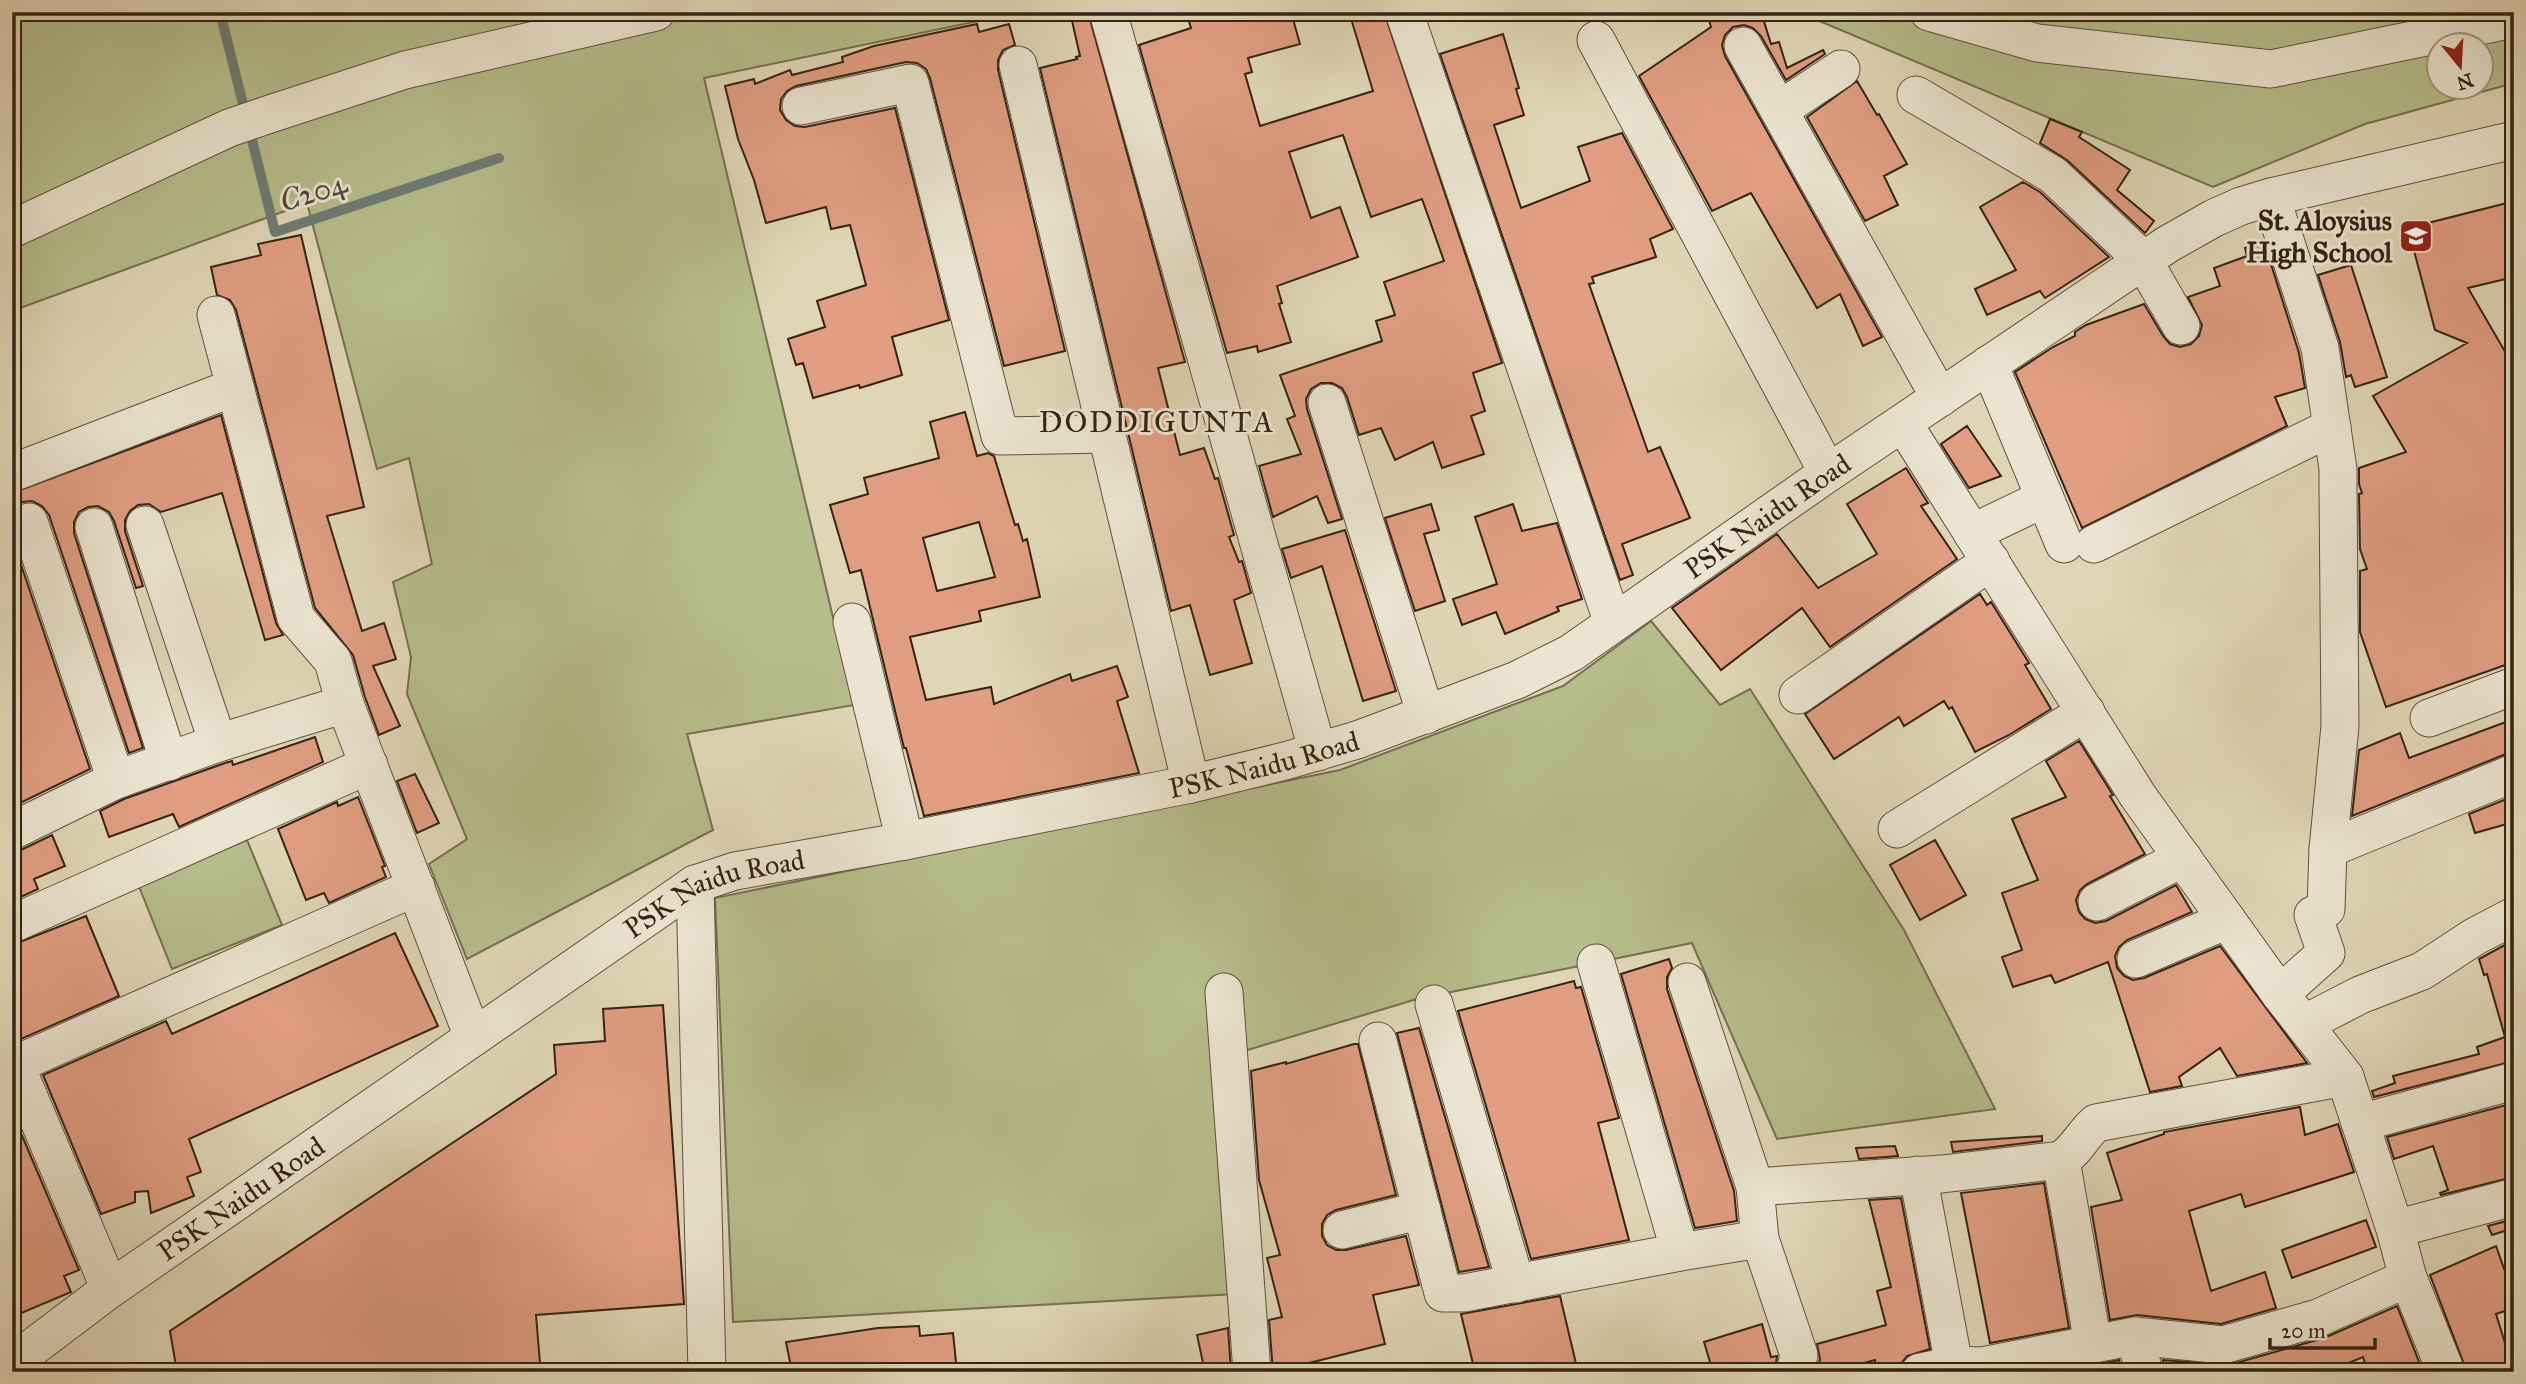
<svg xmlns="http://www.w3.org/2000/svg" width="2526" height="1384" font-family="'IM FELL Great Primer',serif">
<rect width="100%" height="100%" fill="#e0d6b7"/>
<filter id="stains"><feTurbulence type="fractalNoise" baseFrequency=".00286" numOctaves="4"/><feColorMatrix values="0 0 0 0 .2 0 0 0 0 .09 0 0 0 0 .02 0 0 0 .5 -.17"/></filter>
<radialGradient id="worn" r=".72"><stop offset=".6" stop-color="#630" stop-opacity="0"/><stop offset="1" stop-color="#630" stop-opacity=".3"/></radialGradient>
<path fill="#b6bd8c" stroke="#767050" stroke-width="2" fill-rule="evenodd" d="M12,12H1022L704,78L854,705L687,734L713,830L467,959L429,864L467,839L407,694L411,657L393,582L432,564L409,458L377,469L307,203L12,311Z
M1798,12H2514V83L2365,124L2213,187ZM2438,46H2480V88H2438Z
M1651,621L1720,705L1750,689L1904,930L1995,1109L1777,1139L1692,943L1417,999L1211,1061L1235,1294L733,1322L715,898L1340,770L1563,686Z
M247,840L282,925L172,969L138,884Z"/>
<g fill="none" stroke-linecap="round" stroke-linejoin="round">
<path stroke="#6f7c74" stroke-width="10" d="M220,12L275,232L499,158"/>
</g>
<path fill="#e19e82" stroke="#352313" stroke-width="2" fill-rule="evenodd" d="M1070,12H1088L1185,362L1158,368L1180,455L1204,448L1215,479L1218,478L1234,535L1229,537L1239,562L1242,561L1251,593L1234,600L1252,663L1210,675L1190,605L1171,611L1040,68L1077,59L1076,57L1080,56Z
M1186,12H1291L1300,44L1248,58L1252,72L1245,74L1260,126L1373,91L1349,12H1384L1502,363L1473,373L1485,411L1471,416L1484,454L1442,468L1433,442L1395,460L1381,428L1359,435L1347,397L1342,388L1332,383H1321L1311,389L1306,399L1307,409L1342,519L1328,523L1317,496L1273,517L1259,466L1301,454L1287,419L1295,416L1280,375L1382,341L1376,321L1395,315L1384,282L1444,261L1422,199L1371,217L1343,135L1289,152L1311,218L1340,207L1358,257L1277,286L1282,303L1279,304L1291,342L1258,352L1257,346L1227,353L1139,45L1191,28Z
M1707,12H1761L1771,44L1779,42L1787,68L1823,50L1825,54L1786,80L1761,36L1753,28L1744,25L1733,27L1725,35L1722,45L1725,56L1882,337L1863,346L1840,294L1817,308L1751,193L1712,211L1639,76L1711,27Z
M977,24L979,32L1009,24L1015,45L1003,50L998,60V70L1065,351L1004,366L930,78L926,69L917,63L906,62L796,86L787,91L781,99L780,110L786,120L795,126L805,127L895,108L949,320L892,337L902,375L860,388L859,385L813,398L803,363L796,365L788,339L825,327L817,301L866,285L850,225L831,229L826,207L766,223L754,180L738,139L725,86L754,79L755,84L790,70L792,75L843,62L842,57L874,46Z
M1503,34L1519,88L1516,89L1524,115L1494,125L1521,208L1590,181L1578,147L1622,133L1673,229L1650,239L1656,257L1592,277L1594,283L1589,284L1648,452L1660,447L1690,518L1622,544L1633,575L1620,580L1440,54Z
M1857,81L1877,115L1879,114L1907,164L1884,176L1898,205L1865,221L1807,117Z
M2050,119L2082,132L2079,137L2130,170L2117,190L2154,221L2145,233L2067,160L2040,143Z
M2023,182L2040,192L2109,257L2045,298L2040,291L1987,315L1975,289L2016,270L1980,207Z
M2507,203L2514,231V277L2468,288L2514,367V662L2386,707L2360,632V571L2367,569L2360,549L2359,494L2362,493L2359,484V468L2406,452L2373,396L2467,343L2435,330L2408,228Z
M301,235L364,507L327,516L362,631L384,623L396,659L373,666L400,726L379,735L365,697L353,655L315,608L236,310L230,300L217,295L211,267L261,255L258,244Z
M2264,242L2299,353L2305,388L2275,397L2287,426L2082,528L2015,372L2053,347L2075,336V332L2086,325L2144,304L2163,336L2170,344L2180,347L2191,344L2199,336L2202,325L2188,297L2220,286L2214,268L2247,256L2245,248Z
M2351,265L2387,377L2355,387L2351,375L2346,377L2340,342L2318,275Z
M965,412L977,456L988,453L994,456L1015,525L1018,524L1023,541L1027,539L1040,597L979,611L981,621L910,637L926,700L991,687L994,704L1070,674L1072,681L1117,666L1128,697L1117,701L1139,773L924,816L906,748H904L861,570L850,573L830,505L868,494L864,478L939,458L930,422ZM979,522L995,577L937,591L923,538Z
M221,415L276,623L283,635L265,640L222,493L161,512L149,504L138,505L130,511L125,520V531L143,586L136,588L114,521L109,512L98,506L88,507L79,512L74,522V533L143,748L129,753L49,515L42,506L32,501L22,502L12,510V493Z
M1967,426L2001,476L1969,488L1941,444Z
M1906,468L1928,503L1921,506L1957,559L1830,647L1802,608L1721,670L1672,608L1777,534L1818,588L1877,554L1847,504Z
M1431,504L1439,530L1424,534L1445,601L1415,611L1385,518Z
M1513,504L1522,531L1557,523L1582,599L1557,607L1559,611L1505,634L1496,612L1462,625L1453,599L1497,584L1475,517Z
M1345,530L1396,691L1363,701L1322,566L1291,578L1282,549Z
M12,538L90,769L12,807Z
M1980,594L1987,605L1991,602L2029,663L2025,665L2051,709L2009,735L1975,752L1952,707L1949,709L1944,701L1904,726L1899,717L1834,759L1805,714Z
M2514,719V752L2506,754L2352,816L2359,750L2400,733L2409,758Z
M315,737L323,762L179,827L173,814L109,837L100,811L124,799L225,763L232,761L233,765Z
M2079,741L2113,795L2110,796L2145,854L2087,884L2080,890L2076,900L2079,912L2085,919L2095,923L2106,921L2176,885L2192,912L2127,940L2119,947L2115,956L2117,968L2124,976L2133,980L2144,978L2220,946L2307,1063L2237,1076L2220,1048L2179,1077L2182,1086L2150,1092L2108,962L2055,983L2051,975L2013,987L2002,957L2022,950L2002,893L2038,880L2012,819L2066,797L2046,761Z
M415,774L439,823L417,833L397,781Z
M2514,796V822L2475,833L2469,814Z
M358,797L385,866L382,867L386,877L329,903L324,893L306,900L278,829L337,802L338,806Z
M52,835L65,866L34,879L38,889L12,901V852L21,850Z
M1935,840L1966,895L1920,920L1890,865Z
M86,916L119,996L21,1039L12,1036V945Z
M395,933L438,1026L189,1139L201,1172L187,1177L194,1196L151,1213L148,1191L135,1192V1202L101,1214L43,1075L166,1021L172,1034Z
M2514,940V1061L2374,1097L2372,1091L2395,1083L2393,1076L2479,1054L2477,1047L2505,1037L2487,974L2484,975L2479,959Z
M1669,959L1672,968L1667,977V989L1734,1191L1737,1221L1695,1228L1621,974Z
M1574,981L1576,988L1581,987L1619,1118L1598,1123L1629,1240L1531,1259L1458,1011Z
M663,1005L684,1304L536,1315L540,1363L437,1372H177L170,1331L556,1074L554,1045L605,1041L603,1009Z
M1419,1028L1489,1267L1459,1272L1397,1033Z
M1354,1044H1358L1396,1195L1336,1210L1327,1215L1322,1224V1236L1327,1245L1336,1250H1346L1406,1236L1419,1285L1373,1295L1385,1344L1273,1372L1269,1320L1282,1317L1267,1258L1280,1255L1259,1180L1251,1071L1286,1062V1064Z
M2514,1103V1177L2441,1195L2440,1193L2448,1190L2433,1146L2394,1159L2387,1137Z
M2300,1107L2305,1135L2338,1124L2354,1172L2245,1207L2241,1194L2189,1211L2211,1291L2265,1272L2276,1308L2221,1324L2137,1315L2110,1320L2091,1207L2122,1200L2107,1153L2164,1134V1132Z
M12,1112L79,1270L64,1276L71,1292L12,1317Z
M2042,1136V1141L1953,1152L1951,1142Z
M1895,1146L1898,1156L1859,1159L1856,1148Z
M2044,1183L2069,1328L1990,1343L1961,1193Z
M1901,1198L1930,1349L1907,1356L1900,1365V1372H1877L1875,1360L1831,1372H1817L1820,1359L1817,1344L1886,1325L1877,1291L1891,1287L1869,1200Z
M2514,1219V1228L2492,1235L2488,1226Z
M2366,1220L2376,1247L2292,1278L2282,1250Z
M2496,1246L2514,1297V1308L2496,1314L2514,1372H2467L2430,1275Z
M1560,1296L1578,1372H1475L1461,1314Z
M2397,1306L2423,1372H2368L2363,1357L2327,1372H2164L2163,1360L2229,1365L2324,1338Z
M1762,1324L1771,1357L1777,1356L1775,1372H1713L1704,1342Z
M919,1326L920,1336L953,1333L957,1372H792L786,1342L878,1328Z
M1228,1328L1231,1372H1205L1197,1335Z
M2119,1360L2122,1372H2062Z"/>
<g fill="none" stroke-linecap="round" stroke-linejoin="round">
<g stroke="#60503c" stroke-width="39">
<g id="minor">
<path d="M1108,12L1318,752"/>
<path d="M1404,12L1613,623"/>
<path d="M1929,12L2037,43L2271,69L2514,19"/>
<path d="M1596,40L1828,473"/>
<path d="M1743,46L1940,398"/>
<path d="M1018,65L1191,784"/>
<path d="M1916,95L2053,175L2143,260L2181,326"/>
<path d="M801,106L910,83L1000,436L1105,434"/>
<path d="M1779,110L1841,69"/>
<path d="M2271,197L2320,348L2338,469V487L2340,726L2328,849L2326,909L2313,915L2326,953L2280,994"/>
<path d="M12,229L229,128L270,114L405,70L656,12"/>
<path d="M216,315L296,618L333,661L345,704"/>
<path d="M1989,364L2064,544"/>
<path d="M1327,403L1426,715"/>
<path d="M1903,423L2138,796L2280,994L2345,1077L2395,1229L2408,1278L2446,1372"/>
<path d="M12,473L235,387"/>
<path d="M29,522L116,780"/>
<path d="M145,525L218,743"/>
<path d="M94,527L169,762"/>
<path d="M1972,533L2045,498"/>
<path d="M2094,544L2332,427"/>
<path d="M852,622L905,841"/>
<path d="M1798,695L1991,561"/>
<path d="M2429,718L2514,686"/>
<path d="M1897,829L2086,712"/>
<path d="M12,831L116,780L218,743L345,704L473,1037"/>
<path d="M2328,849L2514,773"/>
<path d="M695,884L707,1372"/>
<path d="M2097,902L2183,858"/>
<path d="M12,924L369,765"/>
<path d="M2136,959L2227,920"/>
<path d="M1596,963L1680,1252"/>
<path d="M1687,982L1755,1187L1760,1239L1799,1355L1795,1372"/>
<path d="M1224,992L1252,1372"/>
<path d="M1434,1004L1516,1284"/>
<path d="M2304,1024L2360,995L2422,971L2474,937L2514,916"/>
<path d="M1378,1041L1443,1293H1464L1680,1252L1760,1239"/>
<path d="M12,1057L110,1289"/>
<path d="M12,1066L416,887"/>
<path d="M2360,1123L2514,1081"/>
<path d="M2061,1160L2093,1344"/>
<path d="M1918,1175L1954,1365"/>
<path d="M1755,1187L1942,1174L2061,1160C2077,1150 2082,1135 2096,1123L2345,1077"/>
<path d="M2395,1229L2514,1197"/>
<path d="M1342,1230L1422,1210"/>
<path d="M2135,1336L2144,1372"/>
<path id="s1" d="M12,1363L110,1289L695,884L735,871L905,841L1191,784L1285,761L1357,740L1517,680L1571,653L1828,473L2168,244L2214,218L2241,206L2271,197L2514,140"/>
<path d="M1920,1372L1954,1365L1982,1366L2135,1336L2223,1345L2318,1318L2408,1278"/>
</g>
</g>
<use href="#minor" stroke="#ebe4d0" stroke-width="37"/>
</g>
<defs>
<g id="school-square" transform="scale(1.75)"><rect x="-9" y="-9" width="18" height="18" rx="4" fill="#8f2418" stroke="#ebe4d0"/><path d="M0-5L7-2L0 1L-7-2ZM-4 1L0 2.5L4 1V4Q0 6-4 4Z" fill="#fff"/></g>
</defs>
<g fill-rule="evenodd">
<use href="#school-square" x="2416" y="236"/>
</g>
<g text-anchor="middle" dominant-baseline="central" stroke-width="6" stroke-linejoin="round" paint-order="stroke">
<g font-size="28" font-weight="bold" fill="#352313" stroke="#ebe4d0" text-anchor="end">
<text x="2392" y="220">St. Aloysius<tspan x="2392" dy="32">High School</tspan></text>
</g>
<g font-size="28" fill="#352313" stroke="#ebe4d0">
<text stroke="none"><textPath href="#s1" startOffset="1983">PSK Naidu Road</textPath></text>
<text stroke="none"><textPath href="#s1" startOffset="1416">PSK Naidu Road</textPath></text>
<text stroke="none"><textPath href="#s1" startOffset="849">PSK Naidu Road</textPath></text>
<text stroke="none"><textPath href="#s1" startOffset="282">PSK Naidu Road</textPath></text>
</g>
<g font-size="30" font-style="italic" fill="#4d483c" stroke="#ebe4d0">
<text transform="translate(313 192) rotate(-17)">C204</text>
</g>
<g font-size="30" letter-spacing="2" fill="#352313" stroke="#ebe4d0">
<text x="1157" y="422">DODDIGUNTA</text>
</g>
</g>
<rect width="2526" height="1384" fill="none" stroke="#e0d6b7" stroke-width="42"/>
<rect x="14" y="14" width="2498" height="1356" fill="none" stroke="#352313" stroke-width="3.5"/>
<rect x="21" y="21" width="2484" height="1342" fill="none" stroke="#352313" stroke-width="2"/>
<g transform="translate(2460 66) rotate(162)"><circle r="33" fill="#ebe4d0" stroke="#a29784" stroke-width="2"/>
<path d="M0-5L12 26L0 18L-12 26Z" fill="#8f2418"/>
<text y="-10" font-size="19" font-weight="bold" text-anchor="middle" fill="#352313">N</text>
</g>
<path d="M2270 1338v10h105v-10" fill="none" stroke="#352313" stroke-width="3.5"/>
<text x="2281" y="1338" font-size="21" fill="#352313" stroke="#ebe4d0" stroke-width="5" paint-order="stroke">20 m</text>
<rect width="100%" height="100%" filter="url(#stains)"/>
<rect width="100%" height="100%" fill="url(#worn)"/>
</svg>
